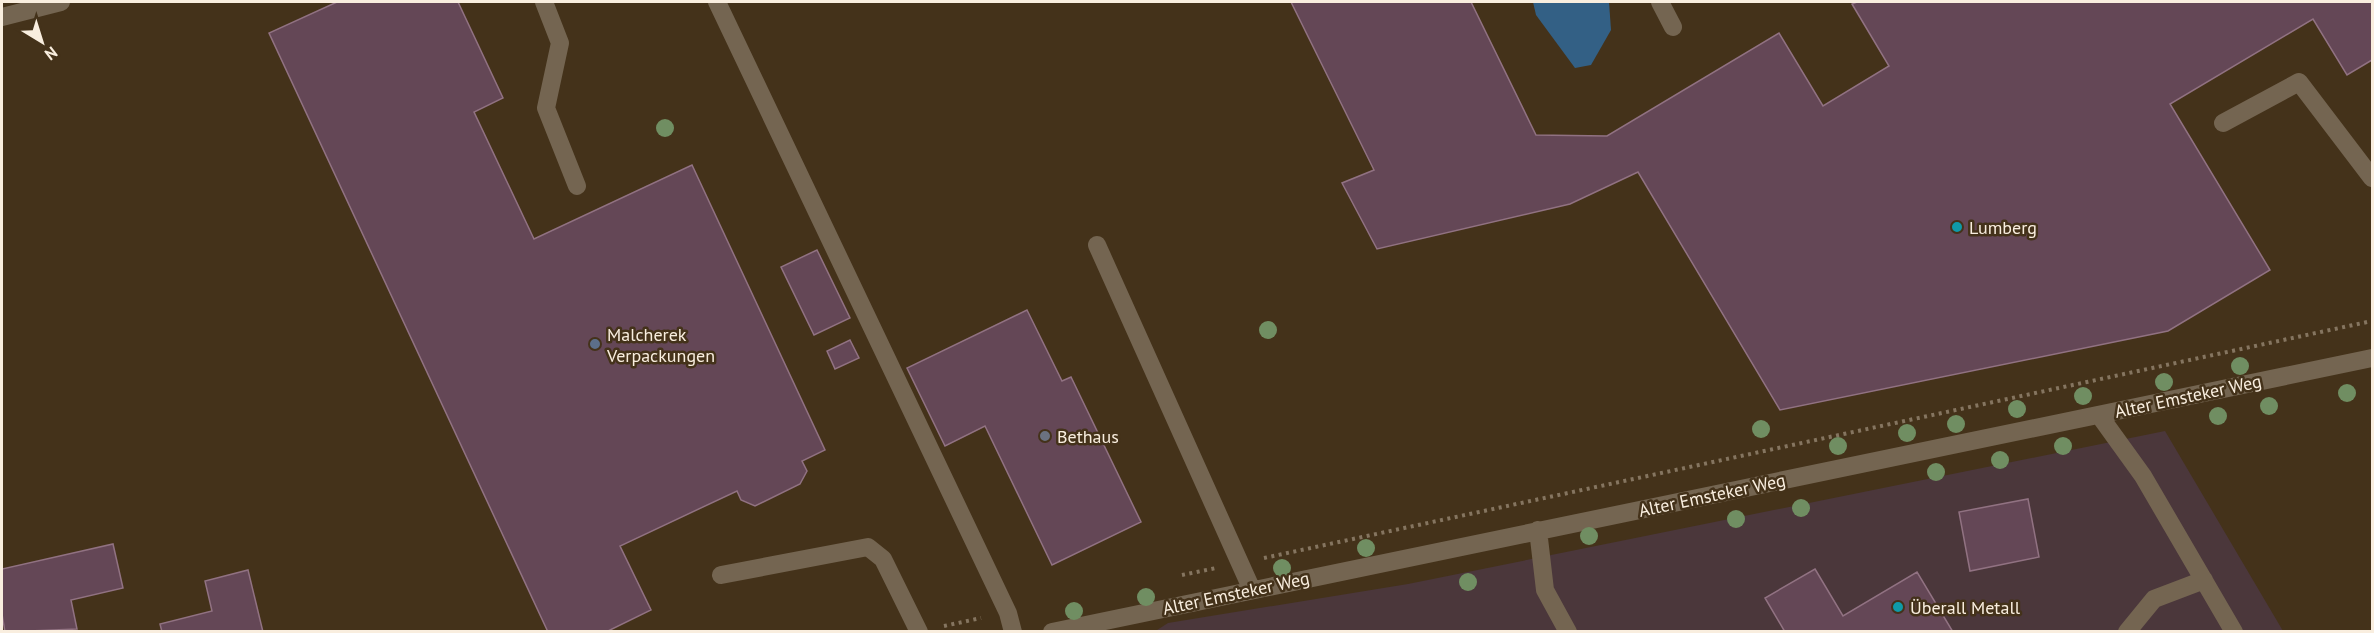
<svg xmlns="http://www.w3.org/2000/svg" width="2374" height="633" font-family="'PT Sans',sans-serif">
<rect width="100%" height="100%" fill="#44321a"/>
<path fill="#4b373b" d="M2165,431L2283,631L1154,632L1168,623L1408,584Z"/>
<path fill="#336085" d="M1533,2H1609L1611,30L1591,65L1575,68L1536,15Z"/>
<path fill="#644756" stroke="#917282" stroke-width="1.5" d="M337,2H458L503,98L474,112L534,239L692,165L825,450L802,461L807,471L800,484L755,506L741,500L737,491L620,546L651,610L606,632H548L269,33Z
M1291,2H1471L1536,135L1607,136L1779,33L1823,106L1889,66L1852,4L1857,2H2372V60L2347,75L2313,19L2170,104L2270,270L2168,331L1780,410L1638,172L1570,204L1377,249L1342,183L1374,170Z
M817,250L850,318L814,335L781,267Z
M1027,310L1062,381L1071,377L1141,522L1052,565L985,426L945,446L907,368Z
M850,340L859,358L835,369L827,351Z
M2028,499L2039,557L1970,571L1959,512Z
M113,544L123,588L71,600L77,629L5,632L2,614V569Z
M1815,569L1843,616L1917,572L1953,632H1785L1765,598Z
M248,570L263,632H162L160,624L212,611L205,581Z"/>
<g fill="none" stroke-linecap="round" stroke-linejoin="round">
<path stroke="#857560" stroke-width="4" stroke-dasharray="3 4.5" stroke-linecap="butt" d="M1264,558L2372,321
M1182,575L1216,568
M944,626L981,618"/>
<path stroke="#746551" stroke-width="18" d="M544,2L560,43L546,108L577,186
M717,2L1008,613L1013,632
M1660,2L1673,27
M2,17L61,2
M2223,123L2299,82L2372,178
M1097,245L1252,590
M2099,415L2143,476L2234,632
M1538,530L1545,590L1568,632
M721,575L868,547L883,559L919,632
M1052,632L2372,358
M2127,632L2154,599L2204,580"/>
</g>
<g fill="#708e62">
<circle cx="665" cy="128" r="9"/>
<circle cx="1268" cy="330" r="9"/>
<circle cx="2240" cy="366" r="9"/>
<circle cx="2164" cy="382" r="9"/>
<circle cx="2347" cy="393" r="9"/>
<circle cx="2083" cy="396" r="9"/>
<circle cx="2269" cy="406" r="9"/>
<circle cx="2017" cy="409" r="9"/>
<circle cx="2218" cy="416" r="9"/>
<circle cx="1956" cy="424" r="9"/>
<circle cx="1761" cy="429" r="9"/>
<circle cx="1907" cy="433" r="9"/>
<circle cx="1838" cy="446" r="9"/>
<circle cx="2063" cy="446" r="9"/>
<circle cx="2000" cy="460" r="9"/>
<circle cx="1936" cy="472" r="9"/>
<circle cx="1801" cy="508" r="9"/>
<circle cx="1736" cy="519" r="9"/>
<circle cx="1589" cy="536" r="9"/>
<circle cx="1366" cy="548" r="9"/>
<circle cx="1282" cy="568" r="9"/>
<circle cx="1468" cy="582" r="9"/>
<circle cx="1146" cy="597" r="9"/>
<circle cx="1074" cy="611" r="9"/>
</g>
<g fill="#0f9aa8" stroke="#44321a" stroke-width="2">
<circle cx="1957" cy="227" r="6"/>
<circle cx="1898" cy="607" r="6"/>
</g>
<circle fill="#5c6f8a" stroke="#44321a" stroke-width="2" cx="595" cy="344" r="6"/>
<circle fill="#6b7280" stroke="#44321a" stroke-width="2" cx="1045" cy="436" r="6"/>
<g text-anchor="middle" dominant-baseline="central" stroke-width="5" stroke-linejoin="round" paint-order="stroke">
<g font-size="18" fill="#f9eedf" stroke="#44321a" text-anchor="start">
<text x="1969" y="227">Lumberg</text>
<text x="607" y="334">Malcherek<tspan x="607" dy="21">Verpackungen</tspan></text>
<text x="1057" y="436">Bethaus</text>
<text x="1910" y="607">Überall Metall</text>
</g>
<g font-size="18" fill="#f9eedf" stroke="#44321a">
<text transform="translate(2188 396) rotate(-12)">Alter Emsteker Weg</text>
<text transform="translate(1712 495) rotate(-12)">Alter Emsteker Weg</text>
<text transform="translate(1236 593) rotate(-12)">Alter Emsteker Weg</text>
</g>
</g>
<rect width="2374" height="633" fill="none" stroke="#f9eedf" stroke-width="6"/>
<g transform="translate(42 42) rotate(142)" stroke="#44321a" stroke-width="4.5" paint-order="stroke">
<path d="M0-4.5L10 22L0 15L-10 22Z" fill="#f9eedf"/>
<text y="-9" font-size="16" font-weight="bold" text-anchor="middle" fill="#f9eedf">N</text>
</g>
</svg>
